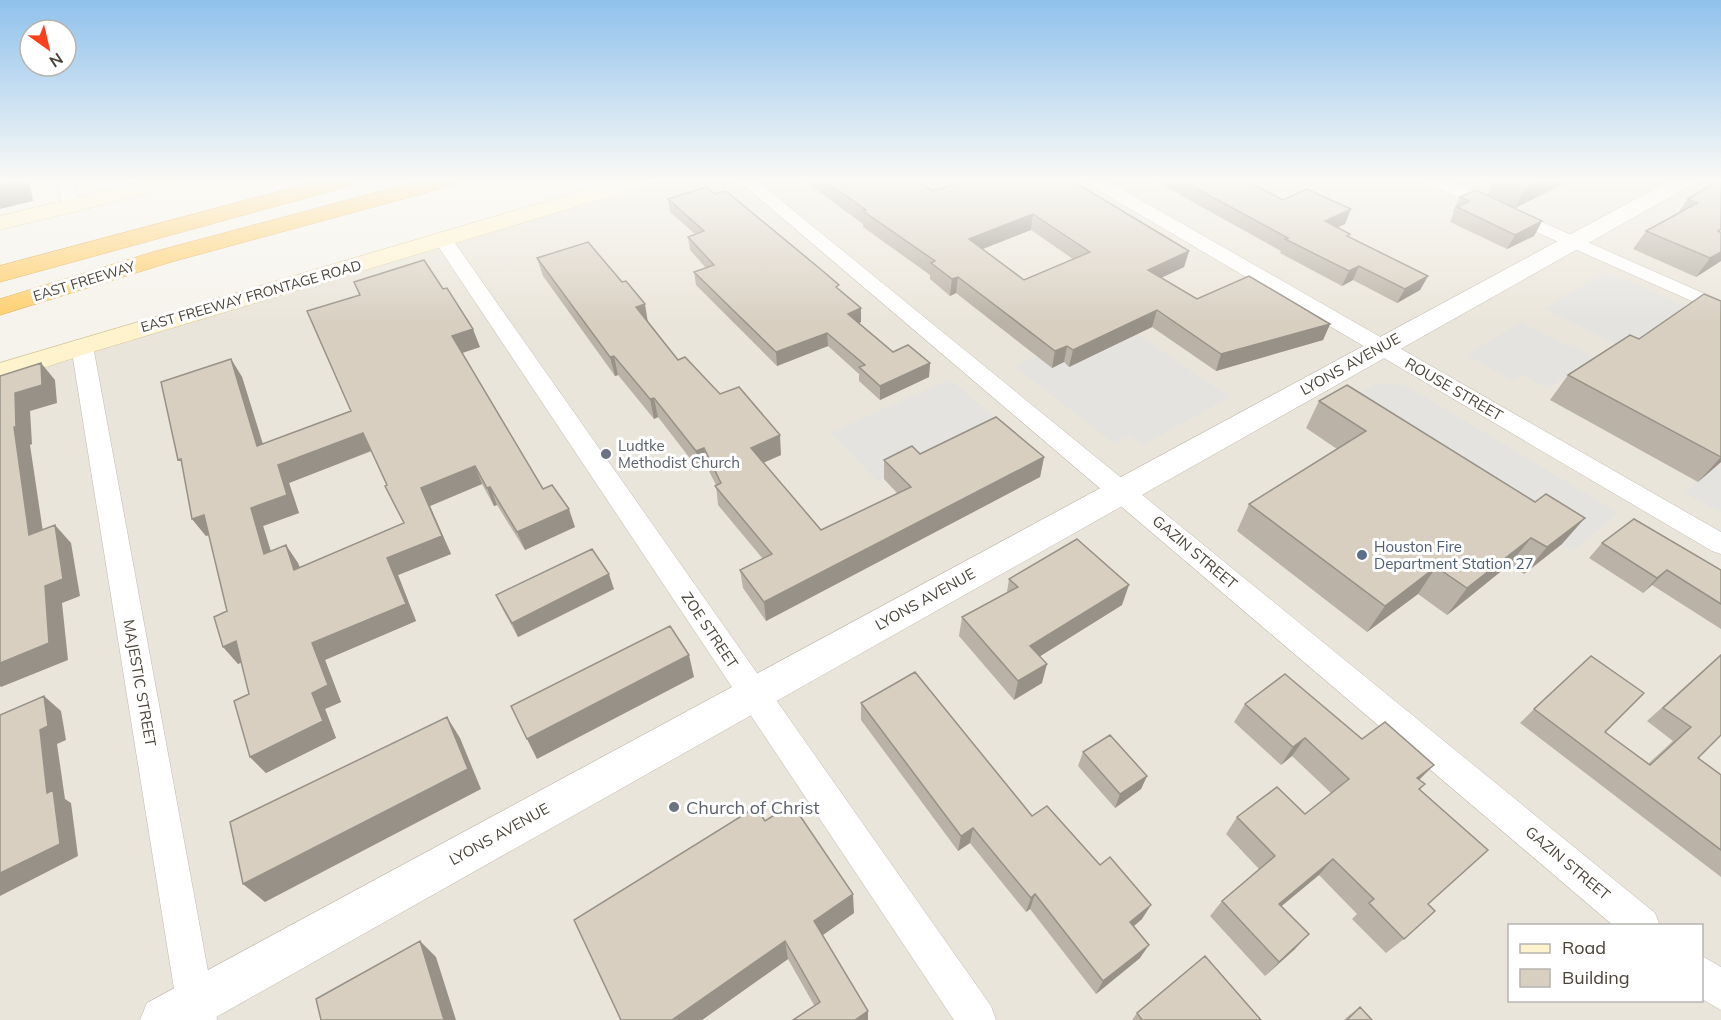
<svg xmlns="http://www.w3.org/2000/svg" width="1721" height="1020" font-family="Mulish,sans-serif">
<rect width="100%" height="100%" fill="#f6f3ec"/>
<path fill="#eae5da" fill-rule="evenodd" d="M624,180H1721V1020H0V362ZM1510,926H1702V1000H1510Z"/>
<path fill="#e5e3e0" d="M1605,272L1627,280L1691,309L1629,351L1544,309Z
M1521,322L1569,346L1571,344L1596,357L1548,389L1523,375L1513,381L1466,355Z
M1132,330L1230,397L1143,445L1130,436L1114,444L1014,366L1036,356L1052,368Z
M950,379L1009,429L878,482L830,433Z
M1377,383L1405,385L1619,513L1572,551L1525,521L1329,410Z
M1721,462V513L1684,493Z"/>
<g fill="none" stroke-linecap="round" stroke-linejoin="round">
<g stroke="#c2bbae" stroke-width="1">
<path id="minor" d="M56,180H74L79,205L76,209H64Z
M738,180H756L1655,913L1660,926H1614Z
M1085,180H1106L1721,532V554L1712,551L1088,184Z
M1425,180H1447L1721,301V314L1428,184Z
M443,234L450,236L991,1006L996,1020H954L434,240L436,236Z
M82,339L90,341L93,346L217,1020H179L71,346L74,341Z
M1702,956L1721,967V1010L1702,999Z"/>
</g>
<g stroke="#c2bbae" stroke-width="1">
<path id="tertiary" d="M1671,180H1697L1693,184L211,1020H140L147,1003Z"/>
</g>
<g stroke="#d6c79b" stroke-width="1">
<path id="secondary" d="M150,180H186L183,185L0,230V216Z
M618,180H651L648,185L92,352L0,382V363Z"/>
</g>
<g stroke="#e0a43c" stroke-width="1">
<path id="motorway" d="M322,180H356L353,185L0,282V266Z
M423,180H457L454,185L171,262L0,315V299L153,252Z"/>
</g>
<use href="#minor" fill="#fff" fill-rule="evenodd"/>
<use href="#tertiary" fill="#fff" fill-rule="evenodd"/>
<use href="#secondary" fill="#fff3cd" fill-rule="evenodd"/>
<use href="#motorway" fill="#ffcf6e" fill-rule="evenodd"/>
</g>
<path fill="#bab2a6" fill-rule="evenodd" d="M803,180H916L933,191L1189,251L1184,267L1161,278L1197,299L1330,324L1323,340L1216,371L1152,327L1069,367L1064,362L1052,368L956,293L950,296L930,279V275L863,227V224ZM1031,230L1073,259L1024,280L983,249Z
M1153,180H1244L1283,200L1345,224L1337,227L1349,237L1428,276L1420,290L1397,303L1353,280L1342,286L1280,253L1281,251Z
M1483,180H1571L1515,208L1487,195L1493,184Z
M1719,180L1721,261L1696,277L1633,249L1646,231L1678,213L1688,199Z
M1460,197L1542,221L1534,236L1507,249L1450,222L1454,212L1453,211Z
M668,199L839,290L861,308V322L859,323L893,352L930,363L929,377L880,400L859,381V374L828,346L777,366L696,285L694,272L706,268L690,250L688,237L695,234L670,212Z
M537,258L622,282L648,322L678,360L720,394L781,455L763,463L821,530L897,493L884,479V460L920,454L1044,457L1040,477L766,621L743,588L740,570L763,559L718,505L716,485L707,467L699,470L658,417L654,419L618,375L615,376L543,276Z
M354,282L480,347L462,353L543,489L575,527L525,550L497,505L494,506L482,484L430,506L451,554L398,575L416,621L325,660L341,702L325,709L336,738L266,773L250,757L249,694L242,662L238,664L227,611L209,535L206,536L192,519L231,359L242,377L263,444L351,411L360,295ZM372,451L404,523L300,567L298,563L271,551L263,526L299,513L289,483Z
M1721,301V462L1698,482L1550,400L1568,375L1639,339Z
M1319,401L1562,544L1524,574L1510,564L1447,615L1418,594L1367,632L1237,531L1249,504L1337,449L1306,428Z
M1602,543L1721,570V629L1652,585L1643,593L1589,558Z
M1009,579L1122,605L1040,656L1042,683L1014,700L959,636L962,617L1007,592Z
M614,589L518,637L503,610L496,595Z
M1721,654V735L1698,758L1721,775V877L1520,723L1534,709L1605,732L1648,764L1673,741L1647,721Z
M861,703L1032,816L1142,919L1134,926L1140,958L1096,994L1030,909L1026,912L970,843L958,851L861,720Z
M1245,704L1362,739L1420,780L1428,904L1404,939L1386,953L1352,919L1357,914L1319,875L1281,906L1295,949L1265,976L1210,916L1222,901L1259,869L1226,834L1237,817L1305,814L1331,793L1292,756L1281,765L1234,722Z
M1083,752L1147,776L1141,789L1115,808L1078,766Z
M765,821L854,913L822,935L868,1020L814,1005L788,959L702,1020H621Z
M1360,1007L1372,1020H1344L1347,1017Z
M1137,1013L1261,1020H1132Z"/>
<path fill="#979187" d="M19,180H29L33,201L0,209V185Z
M1544,180H1571L1515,208L1525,189Z
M1351,209L1345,224L1319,236L1325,221Z
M1033,214L1031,230L967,255L969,239Z
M1542,221L1534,236L1507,249L1515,235Z
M1189,251L1184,267L1144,286L1148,270Z
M1721,252V261L1696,277L1710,258Z
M1359,266L1353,280L1342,286L1349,271Z
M1428,276L1420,290L1397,303L1405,289Z
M958,277L956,293L950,296L952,279Z
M645,304L648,323L636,307Z
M861,308V322L848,327V314Z
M1157,310L1152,327L1069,367L1073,350Z
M1330,324L1323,340L1216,371L1221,354Z
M473,329L480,347L459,354L452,336Z
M827,333L828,346L777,366L776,352Z
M1067,346L1064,362L1052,368L1055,351Z
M614,356L618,375L615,376L610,357Z
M231,359L242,377L269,464L257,446Z
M41,363L55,380L57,403L30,411L32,444L30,445L46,552L29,535L14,427L15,393Z
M930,363L929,377L880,400V386Z
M654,398L658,417L654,419L650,399Z
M363,433L373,450L289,483L299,513L263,526L277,572L264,554L251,508L278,465Z
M780,435L781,455L753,467L751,448Z
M704,448L707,467L699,470L696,451Z
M1044,457L1040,477L766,621L764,602Z
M1721,457V462L1698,482Z
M475,466L482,484L430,506L451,554L398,575L416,621L325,660L341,702L325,709L336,738L266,773L250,757L312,693V643L387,558L421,488Z
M490,487L497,505L494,506L487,488Z
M569,509L575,527L525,550L517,532Z
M204,515L217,532L206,536L192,519Z
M1585,518L1562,544L1524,574L1547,547Z
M55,525L71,543L80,596L62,603L68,660L1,687L0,686V663L45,586Z
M1531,538L1510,564L1447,615L1467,588Z
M286,545L298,563L306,587L294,570Z
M1436,567L1418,594L1367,632L1385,606Z
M1667,570L1652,585L1643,593L1657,578Z
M609,574L614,589L518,637L512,623Z
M1129,585L1122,605L1026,665L1030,646Z
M236,641L251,658L238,664L223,647Z
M689,655L694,677L537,759L527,739Z
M1047,664L1042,683L1014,700L1018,681Z
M44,696L61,711L66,740L57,744L65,799L71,803L78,856L0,896V873L40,730Z
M447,717L460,738L481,789L265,902L243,884Z
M1305,738L1292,756L1281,765L1293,747Z
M1434,765L1417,782V778Z
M1147,776L1141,789L1115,808L1120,794Z
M973,828L970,843L958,851L961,836Z
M1333,859L1319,875L1266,919L1279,904Z
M853,894L854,913L816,940L814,921Z
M1035,894L1030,909L1026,912L1031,898Z
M1151,905L1142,919L1122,936L1130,922Z
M1309,934L1295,949L1265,976L1279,962Z
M420,941L436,957L456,1020H444Z
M785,941L788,959L702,1020H672Z
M1149,945L1140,958L1096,994L1103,981Z
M868,1011V1020H855Z"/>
<path fill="#d8cfc1" stroke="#979187" stroke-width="1.5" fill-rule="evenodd" d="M0,180H19V181L0,185Z
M824,180H916L933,191L967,180H1071L1189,251L1148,270L1197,299L1249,276L1330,324L1221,354L1157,310L1073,350L1067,346L1055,351L958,277L952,279L931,263L935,261L863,211L866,210ZM1033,214L1090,252L1024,280L969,239Z
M1181,180H1244L1283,200L1307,189L1351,209L1325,221L1350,234L1347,236L1428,276L1405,289L1359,266L1349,271L1285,239L1288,238Z
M1504,180H1544L1525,189Z
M1719,180H1721V229L1718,231L1721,233V252L1710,258L1646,231L1697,203L1688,199Z
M706,187L715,194L726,191L824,272L839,285L836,287L861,308L848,314L893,352L908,345L930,363L880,386L859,367L865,365L827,333L776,352L694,272L714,265L688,237L704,231L668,199Z
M1476,190L1542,221L1515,235L1457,207L1470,201L1460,197Z
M588,242L622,282L626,281L645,304L636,307L678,360L685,357L720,394L739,387L780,435L751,448L821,530L911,487L884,460L912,446L920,454L996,417L1044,457L764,602L740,570L772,554L715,486L721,483L704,448L696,451L654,398L650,399L614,356L610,357L537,258Z
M424,260L443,289L447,288L473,329L452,336L543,489L552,485L569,509L517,532L490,487L487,488L475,466L421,488L442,536L387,558L406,604L312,643L328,685L312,693L323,721L250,757L234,701L249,694L236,641L223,647L214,617L227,611L204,515L192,519L181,459L178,460L161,382L231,359L257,446L351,411L307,311L360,295L354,282ZM363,433L387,485L385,486L404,523L294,570L286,545L264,554L251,508L287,495L278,465Z
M1704,294L1721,301V457L1568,375L1630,335L1639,339Z
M41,363L42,385L15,393L16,427H14L29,535L55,525L63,579L45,586L49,643L0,663V376Z
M1347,385L1535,502L1546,494L1585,518L1547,547L1531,538L1467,588L1436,567L1385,606L1249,504L1366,431L1319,401Z
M1634,519L1721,570V604L1667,570L1657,578L1602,543Z
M1077,539L1129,585L1030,646L1047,664L1018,681L962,617L1018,587L1009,579Z
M592,549L609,574L512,623L496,595Z
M670,626L689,655L527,739L511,706Z
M1721,655V735L1698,758L1721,775V850L1534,709L1591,656L1644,693L1605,732L1650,765L1691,727L1663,708Z
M915,672L1032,816L1047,806L1100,865L1110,857L1151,905L1130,922L1149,945L1103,981L1035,894L1031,898L973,828L961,836L861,703Z
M1285,674L1362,739L1385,722L1434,765L1417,778L1425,784L1419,789L1488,850L1428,904L1435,911L1404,939L1369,903L1374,899L1333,859L1279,904L1309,934L1279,962L1222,901L1275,856L1237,817L1277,787L1305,814L1349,779L1305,738L1293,747L1245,704Z
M44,696L48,726L40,730L47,793L53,790L60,844L0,873V715Z
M447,717L468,769L243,884L230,822Z
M1110,735L1147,776L1120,794L1083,752Z
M792,804L853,894L814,921L868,1011L855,1020H793L820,1002L785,941L672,1020H621L574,920L756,807L765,821Z
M420,941L444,1020H321L316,999Z
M1205,956L1261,1020H1142L1137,1013Z
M1360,1007L1372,1020H1347Z"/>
<linearGradient id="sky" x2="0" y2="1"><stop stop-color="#8fc1ec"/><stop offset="0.56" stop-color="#fbfaf6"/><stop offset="1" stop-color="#fbfaf6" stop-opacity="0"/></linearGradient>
<rect width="1721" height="322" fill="url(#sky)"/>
<g fill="#6b7280" stroke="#fff" stroke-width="2">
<circle cx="606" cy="454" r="6"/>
<circle cx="674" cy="807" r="6"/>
</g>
<circle fill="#5c6f8a" stroke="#fff" stroke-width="2" cx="1362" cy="555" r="6"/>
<g text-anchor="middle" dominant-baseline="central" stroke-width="6" stroke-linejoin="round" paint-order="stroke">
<g font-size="14" fill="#4b4439" stroke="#fff">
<text transform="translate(84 281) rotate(-17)">EAST FREEWAY</text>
<text transform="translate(251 296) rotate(-16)">EAST FREEWAY FRONTAGE ROAD</text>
</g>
<g font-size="15" fill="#4b4439" stroke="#fff">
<text transform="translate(1350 364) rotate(-29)">LYONS AVENUE</text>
<text transform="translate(1454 389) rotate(30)">ROUSE STREET</text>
<text transform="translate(1195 552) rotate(40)">GAZIN STREET</text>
<text transform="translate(925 599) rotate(-29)">LYONS AVENUE</text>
<text transform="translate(710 630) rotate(56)">ZOE STREET</text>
<text transform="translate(140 683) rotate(80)">MAJESTIC STREET</text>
<text transform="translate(499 834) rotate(-29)">LYONS AVENUE</text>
<text transform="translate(1568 863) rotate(40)">GAZIN STREET</text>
</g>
<g font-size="15" fill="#5b616d" stroke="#fff" text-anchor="start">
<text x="618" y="445">Ludtke<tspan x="618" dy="17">Methodist Church</tspan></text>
</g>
<g font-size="15" fill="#4e5e75" stroke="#fff" text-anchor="start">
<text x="1374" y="546">Houston Fire<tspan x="1374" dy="17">Department Station 27</tspan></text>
</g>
<g font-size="18" fill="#5b616d" stroke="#fff" text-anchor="start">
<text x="686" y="807">Church of Christ</text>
</g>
</g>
<rect x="1508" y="924" width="195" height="78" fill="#ffffff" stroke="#b7b4b0" stroke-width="1.5"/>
<rect x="1520" y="944" width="30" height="9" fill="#fff3cd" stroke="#b7b4b0" stroke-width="1.5"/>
<text x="1562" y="954" font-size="18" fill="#4b4439">Road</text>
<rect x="1520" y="969" width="30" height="18" fill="#d8cfc1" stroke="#b7b4b0" stroke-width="1.5"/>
<text x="1562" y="984" font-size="18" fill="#4b4439">Building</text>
<g transform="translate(48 48) rotate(146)"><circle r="28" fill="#ffffff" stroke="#b7b4b0" stroke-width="1.5"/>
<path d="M0-4.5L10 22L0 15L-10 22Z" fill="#fc3f1d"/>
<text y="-9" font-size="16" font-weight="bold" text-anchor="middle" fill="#4b4439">N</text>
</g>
</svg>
